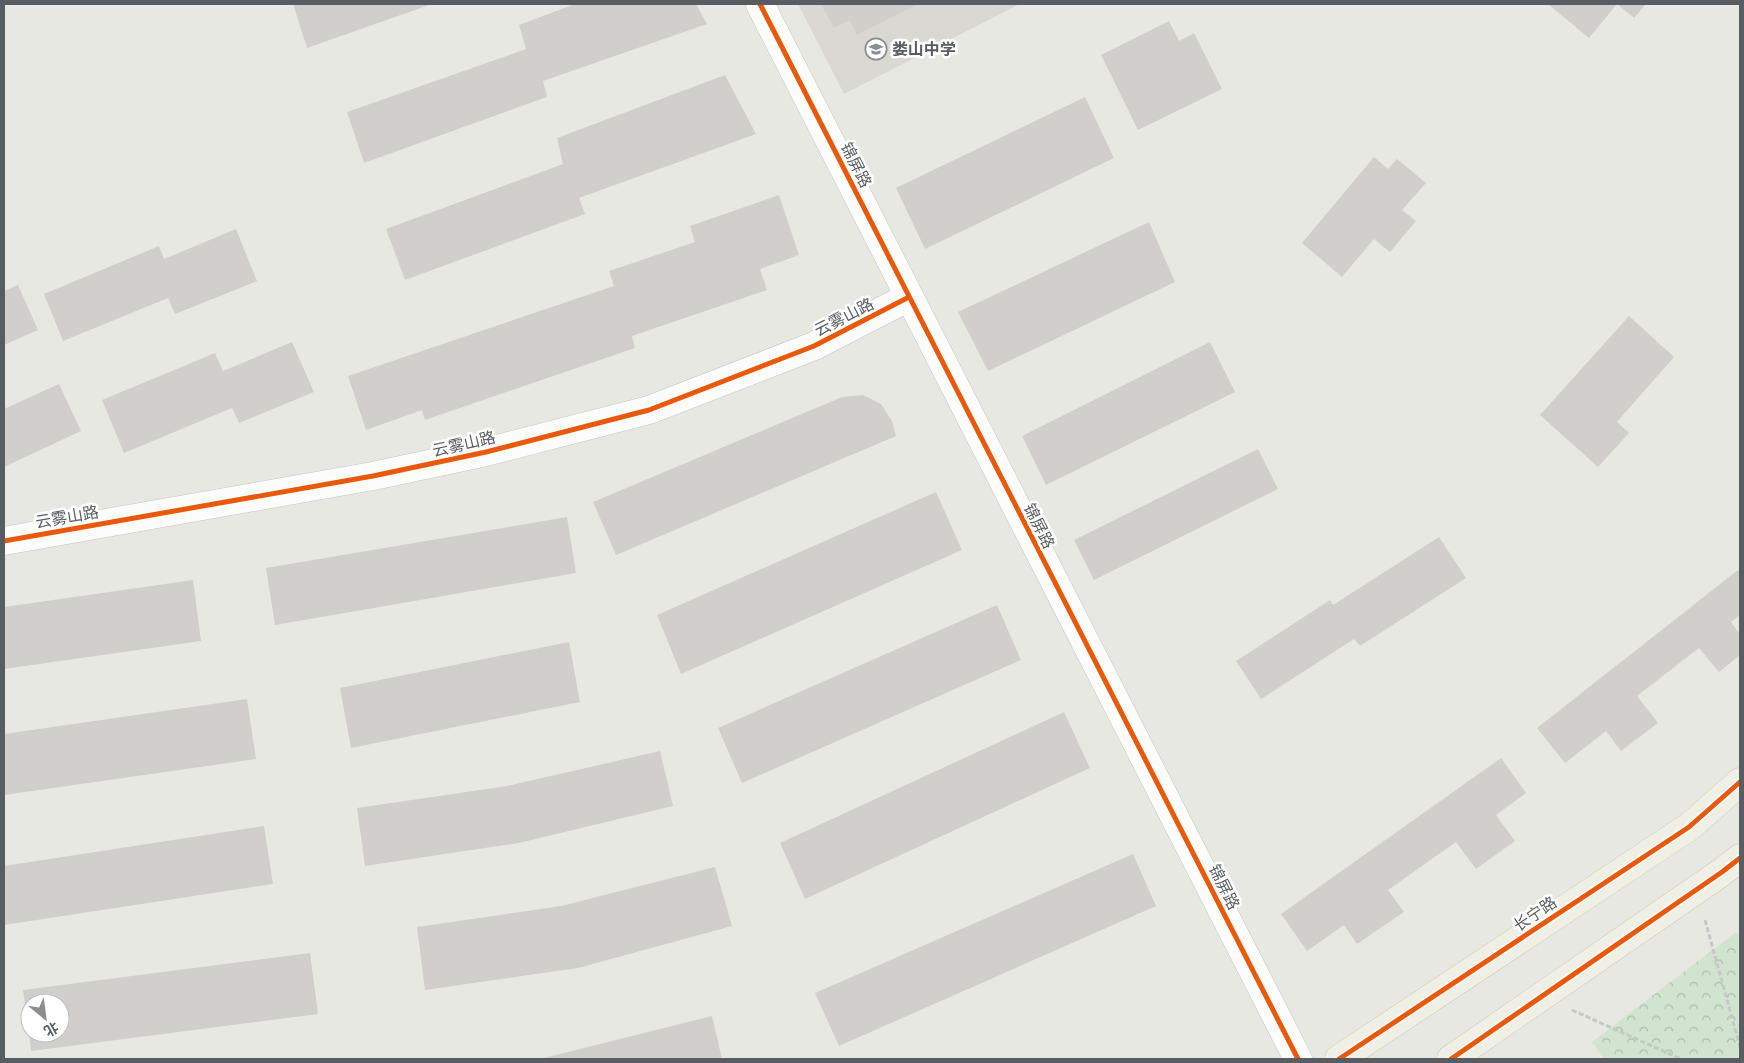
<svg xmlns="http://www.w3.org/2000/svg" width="1744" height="1063" font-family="Karla,'Noto Sans SC',sans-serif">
<defs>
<pattern id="forest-crowns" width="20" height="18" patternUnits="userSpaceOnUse" patternTransform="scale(1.25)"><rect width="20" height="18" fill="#d1e4cf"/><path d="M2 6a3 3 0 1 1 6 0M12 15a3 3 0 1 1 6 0" fill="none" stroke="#adbcab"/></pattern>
</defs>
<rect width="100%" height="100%" fill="#e8e8e3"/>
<path fill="#dad8d3" d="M798,4H1020L844,94Z"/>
<path fill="url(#forest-crowns)" d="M1736,932L1740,938V1059H1604L1592,1042Z"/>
<path fill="#d0cfcc" d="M293,4H432L307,48Z
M575,4H696L707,24L543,81L547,97L364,163L347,112L526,49L519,25Z
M821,4H918L857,35L850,20L834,28Z
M1550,4H1646L1634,18L1617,4L1589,38L1549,5Z
M1169,21L1179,41L1194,33L1222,89L1138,130L1101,55Z
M725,75L756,134L579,198L585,214L405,280L386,229L563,164L557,138Z
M1085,97L1114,158L925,249L896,188Z
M1374,157L1388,169L1397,159L1426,183L1402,210L1416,221L1390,252L1374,239L1342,277L1302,243Z
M779,195L799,255L760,269L767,290L632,336L635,348L425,420L422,410L366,430L348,376L614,286L609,271L695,242L690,226Z
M1149,222L1175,282L988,371L958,312Z
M236,229L257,281L175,314L168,298L63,341L44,294L159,246L164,259Z
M18,285L38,330L4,345V291Z
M1629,316L1674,357L1617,422L1629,433L1598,467L1540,415Z
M292,342L314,392L239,423L232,408L124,453L102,400L215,353L223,371Z
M1210,342L1235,392L1046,485L1022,436Z
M59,384L81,431L4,467V409Z
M863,395L881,404L892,421L896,436L616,555L593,502L842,397Z
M1258,449L1278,489L1094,580L1074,540Z
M936,492L962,550L681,674L657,615Z
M567,517L576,573L275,625L266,568Z
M1439,537L1466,578L1360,646L1354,639L1261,699L1236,661L1330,600L1333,605Z
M1738,570L1740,572V615L1731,622L1740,634V655L1719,672L1699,648L1637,696L1658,723L1621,751L1606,731L1565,763L1537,728Z
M193,580L201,641L4,669V607Z
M997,605L1021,660L742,783L718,728Z
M569,642L580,702L351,748L340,688Z
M247,699L256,759L4,795V734Z
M1064,712L1090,768L805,899L780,843Z
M660,751L673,806L519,843L365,866L357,808L507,786Z
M1501,758L1526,793L1496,815L1515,841L1476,869L1456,842L1388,890L1404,912L1357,944L1344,925L1307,951L1281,914Z
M264,826L273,884L4,925V866Z
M1133,854L1156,906L839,1046L815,993Z
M715,867L732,926L578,968L425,990L417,927L561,906Z
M310,953L318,1014L31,1051L29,1033H60V1003H30L29,1031L23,990Z
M712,1016L722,1059H540Z"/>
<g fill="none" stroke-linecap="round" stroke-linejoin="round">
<g stroke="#c5c5c5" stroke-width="29">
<path id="minor" d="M760,4L1298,1059
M4,541L373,476L486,452L649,410L814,346L909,297"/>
</g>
<g stroke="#cfc7b2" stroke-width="29">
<path id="major" d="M1339,1059L1689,827L1740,782
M1451,1059L1722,872L1740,858"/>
</g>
<path stroke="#c4c9c6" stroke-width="3" stroke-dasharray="5 2.5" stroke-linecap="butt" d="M1705,920L1740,1047
M1572,1010L1681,1059"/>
<use href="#minor" stroke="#fcfcfb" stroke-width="28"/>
<use href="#major" stroke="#f0efe6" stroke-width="28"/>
<g stroke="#fff" stroke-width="8">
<path id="cycleway" d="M760,4L1298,1059
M4,541L373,476L486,452L649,410L814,346L909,297
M1339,1059L1689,827L1740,782
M1451,1059L1722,872L1740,858"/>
</g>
<use href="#cycleway" stroke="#e8590c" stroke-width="5"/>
</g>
<defs>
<g id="school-ring" transform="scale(1.125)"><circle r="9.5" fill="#fff" stroke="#8b8d8e" stroke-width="1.5"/><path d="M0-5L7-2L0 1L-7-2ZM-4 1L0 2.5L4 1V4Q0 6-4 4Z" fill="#8b8d8e"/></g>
</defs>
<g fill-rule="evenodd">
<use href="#school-ring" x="876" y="49"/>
</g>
<g text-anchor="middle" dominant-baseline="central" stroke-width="5" stroke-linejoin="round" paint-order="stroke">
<g font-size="16" font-weight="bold" fill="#595c60" stroke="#fff" text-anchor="start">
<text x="892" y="49">娄山中学</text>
</g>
<g font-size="16" fill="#595c60" stroke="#fff">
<text transform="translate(856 165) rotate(63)">锦屏路</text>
<text transform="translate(844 317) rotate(-27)">云雾山路</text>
<text transform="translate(464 444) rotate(-13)">云雾山路</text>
<text transform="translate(67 517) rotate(-10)">云雾山路</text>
<text transform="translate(1039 526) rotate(63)">锦屏路</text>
<text transform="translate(1224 887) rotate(63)">锦屏路</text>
<text transform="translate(1535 914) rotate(-34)">长宁路</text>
</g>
</g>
<rect width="1744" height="1063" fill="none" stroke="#595c60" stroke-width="10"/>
<g transform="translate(45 1018) rotate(151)"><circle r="24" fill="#ffffff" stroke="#bdbebf"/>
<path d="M0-4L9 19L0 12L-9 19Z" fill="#8b8d8e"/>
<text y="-8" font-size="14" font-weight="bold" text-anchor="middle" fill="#595c60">北</text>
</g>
</svg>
